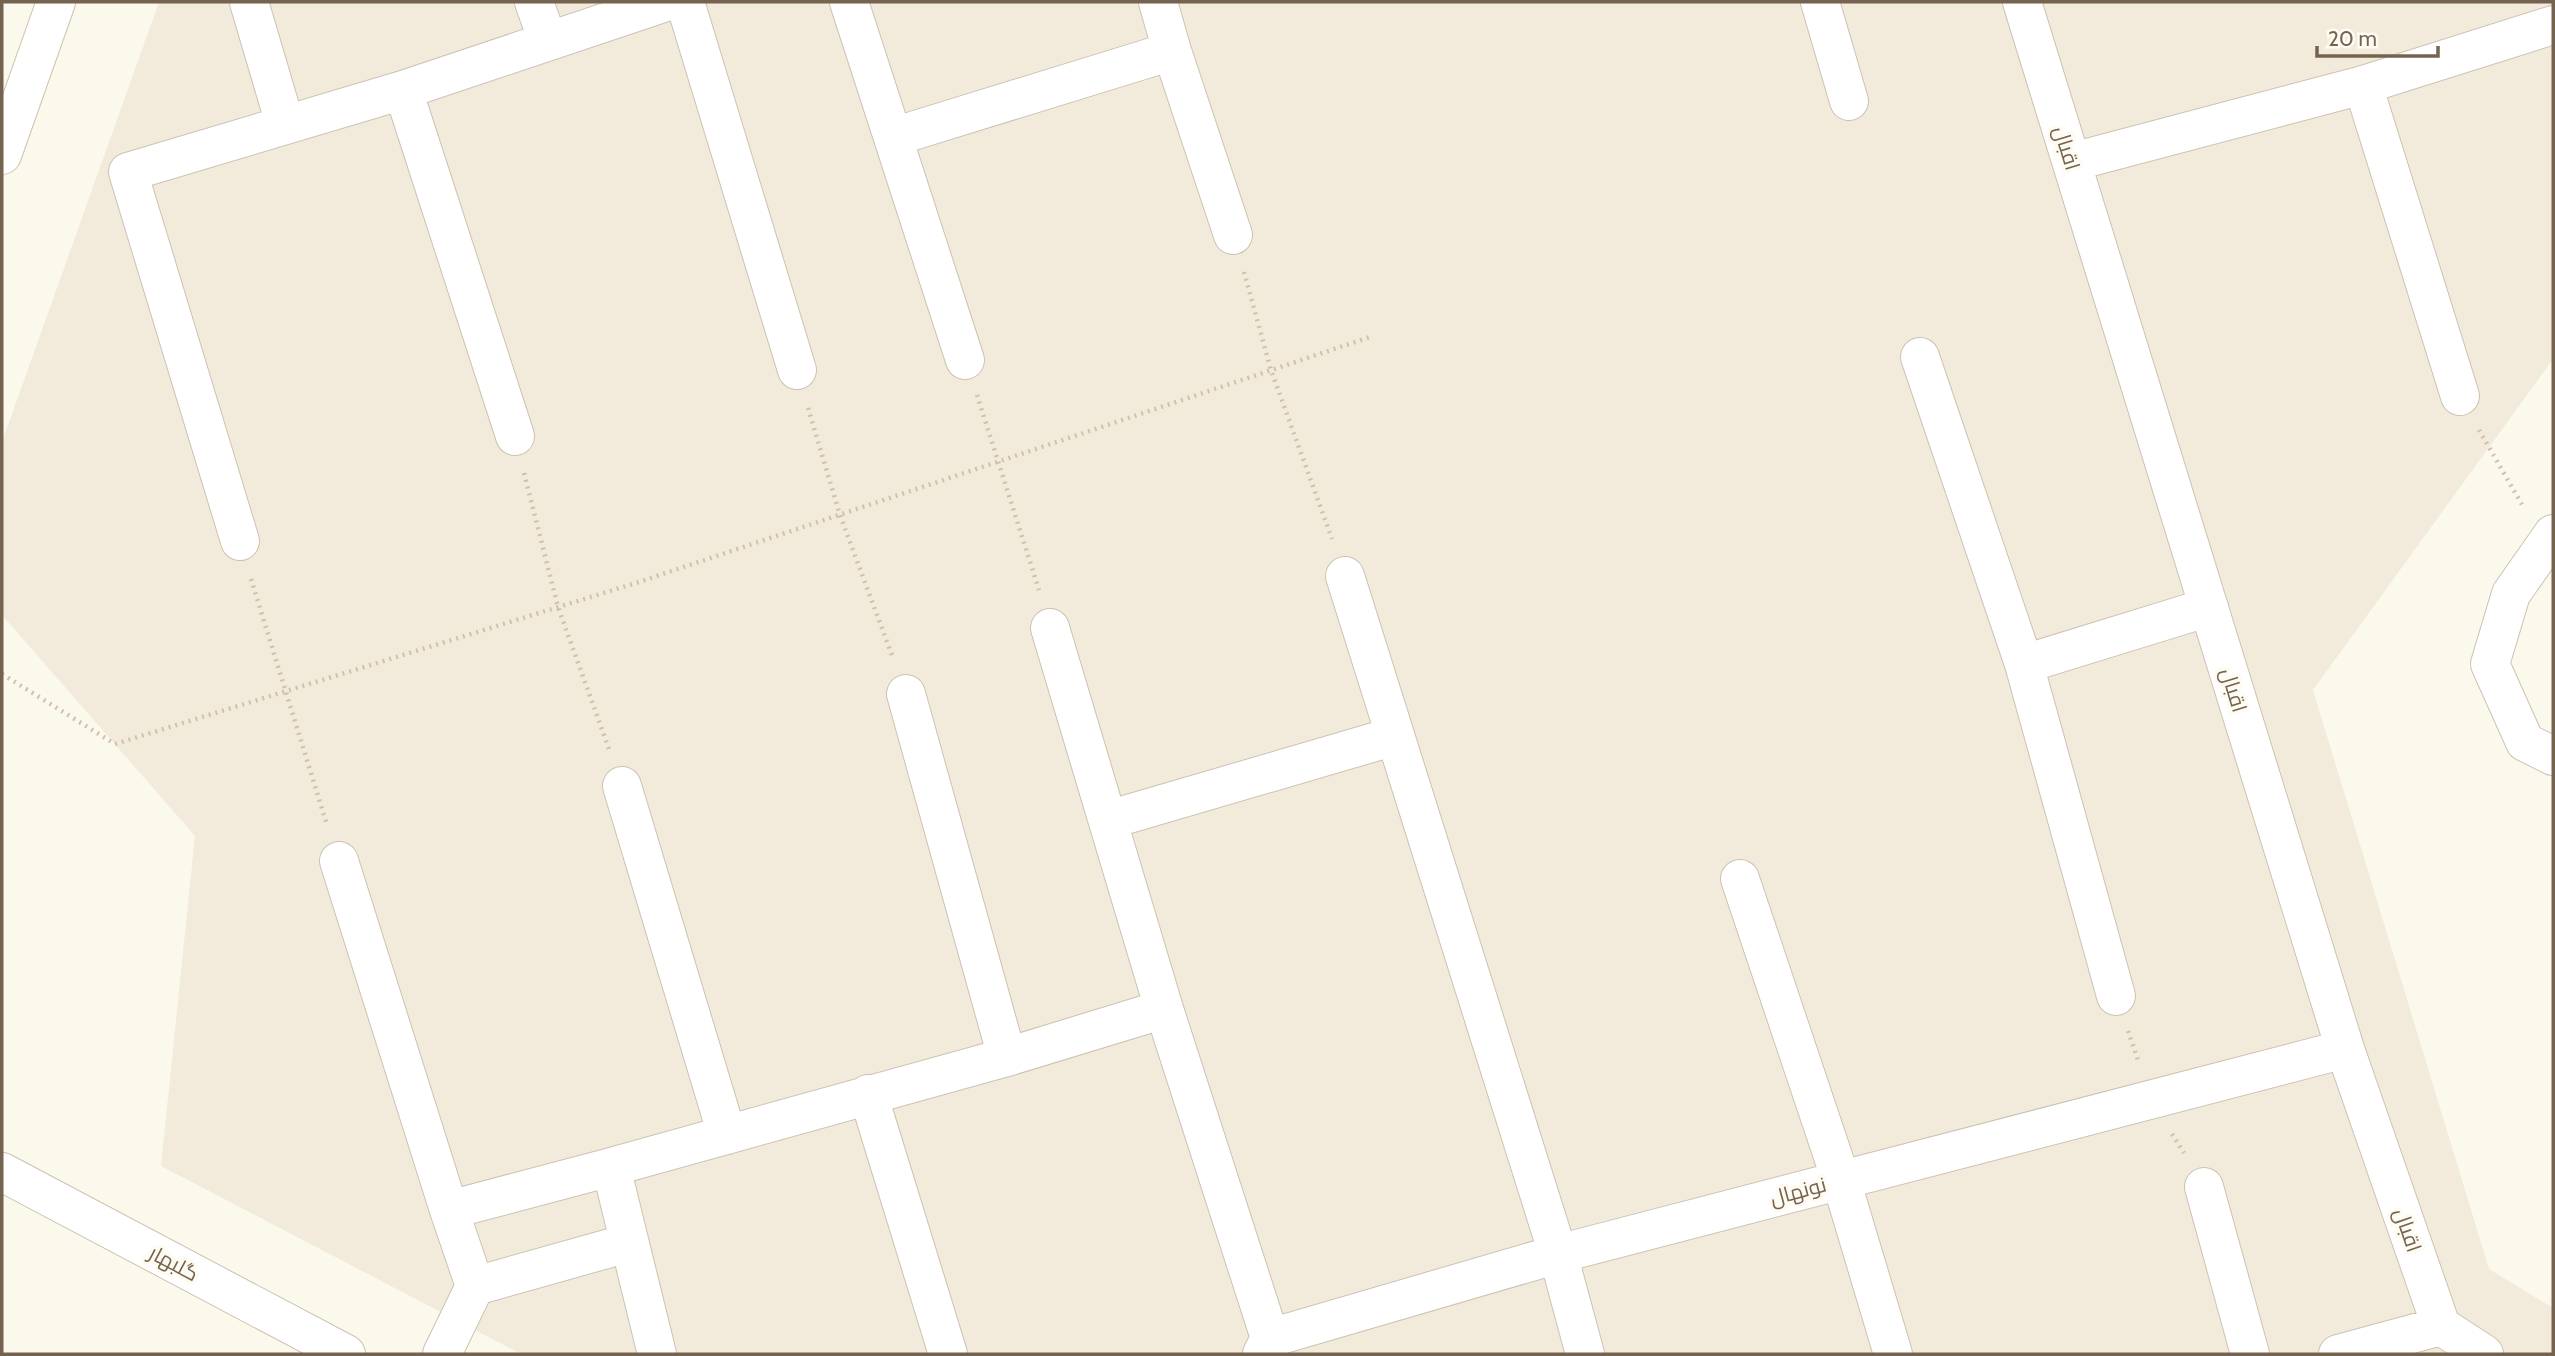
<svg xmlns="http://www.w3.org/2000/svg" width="2555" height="1356" font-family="Cabin,Cairo,sans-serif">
<rect width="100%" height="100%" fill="#fbf8ec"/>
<path fill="#f2ebdb" d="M159,2H2553V359L2313,690L2489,1269L2553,1308V1354H521L161,1166L195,836L2,615V442Z"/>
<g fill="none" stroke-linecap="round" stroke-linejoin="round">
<g stroke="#cdc2b2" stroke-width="40">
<path id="minor" d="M249,2L285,124
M534,2L548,41
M685,2L797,370
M849,2L965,360
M1820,2L1849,101
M2022,2L2345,1049L2441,1326L2484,1354
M1172,51L1233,235
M2363,85L2460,396
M403,90L515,436
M893,137L1172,51L1158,2
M2072,162L2363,85L2553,25
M1920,357L2024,664L2116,996
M2553,534L2511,594L2490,664L2525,742L2553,756
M240,541L128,172L403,90L666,2
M1345,576L1558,1254L1585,1354
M1050,628L1164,1009
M2024,664L2209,607
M906,694L1007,1057
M622,786L727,1135
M1108,820L1395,736
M339,861L449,1210
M1740,879L1841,1180L1893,1354
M868,1094L948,1354
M611,1167L1007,1057L1164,1009L1270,1338
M2204,1187L2250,1354
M628,1243L475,1286L449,1210L611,1167L657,1354
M442,1354L475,1286
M1262,1354L1270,1338L1558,1254L2345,1049
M2338,1354L2441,1326"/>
</g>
<g stroke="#cdc2b2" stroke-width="40">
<path id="tertiary" d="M2,1172L346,1354"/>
</g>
<g stroke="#cfc3b0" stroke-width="40">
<path id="secondary" d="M2,155L56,2"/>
</g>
<path stroke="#d4c0a8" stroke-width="4.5" stroke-dasharray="2 5" stroke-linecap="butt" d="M1244,272L1271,370L1332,539
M977,395L1039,590
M808,408L840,515L893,658
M2479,430L2524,508
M524,473L558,607L609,749
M251,579L327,825
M2,674L115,744L636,583L1373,336
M2128,1031L2139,1063
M2172,1134L2184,1153"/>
<use href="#minor" stroke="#fff" stroke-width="38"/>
<use href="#tertiary" stroke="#fff" stroke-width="38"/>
<use href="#secondary" stroke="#fff" stroke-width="38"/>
</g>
<g text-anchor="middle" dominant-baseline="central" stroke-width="7" stroke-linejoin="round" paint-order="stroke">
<g font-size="21" fill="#756350" stroke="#fefbf3">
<text transform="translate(2067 148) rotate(73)">اقبال</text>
<text transform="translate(2234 690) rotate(73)">اقبال</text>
<text transform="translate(1798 1191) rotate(-15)">نونهال</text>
<text transform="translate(2408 1230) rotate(71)">اقبال</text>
<text transform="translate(174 1263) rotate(28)">گلبهار</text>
</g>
</g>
<rect width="2555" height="1356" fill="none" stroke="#756350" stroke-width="7"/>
<path d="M2317 46v10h121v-10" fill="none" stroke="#756350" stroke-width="3.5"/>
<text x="2328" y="46" font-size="21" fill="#756350" stroke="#fefbf3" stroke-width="5" paint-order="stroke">20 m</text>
</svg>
